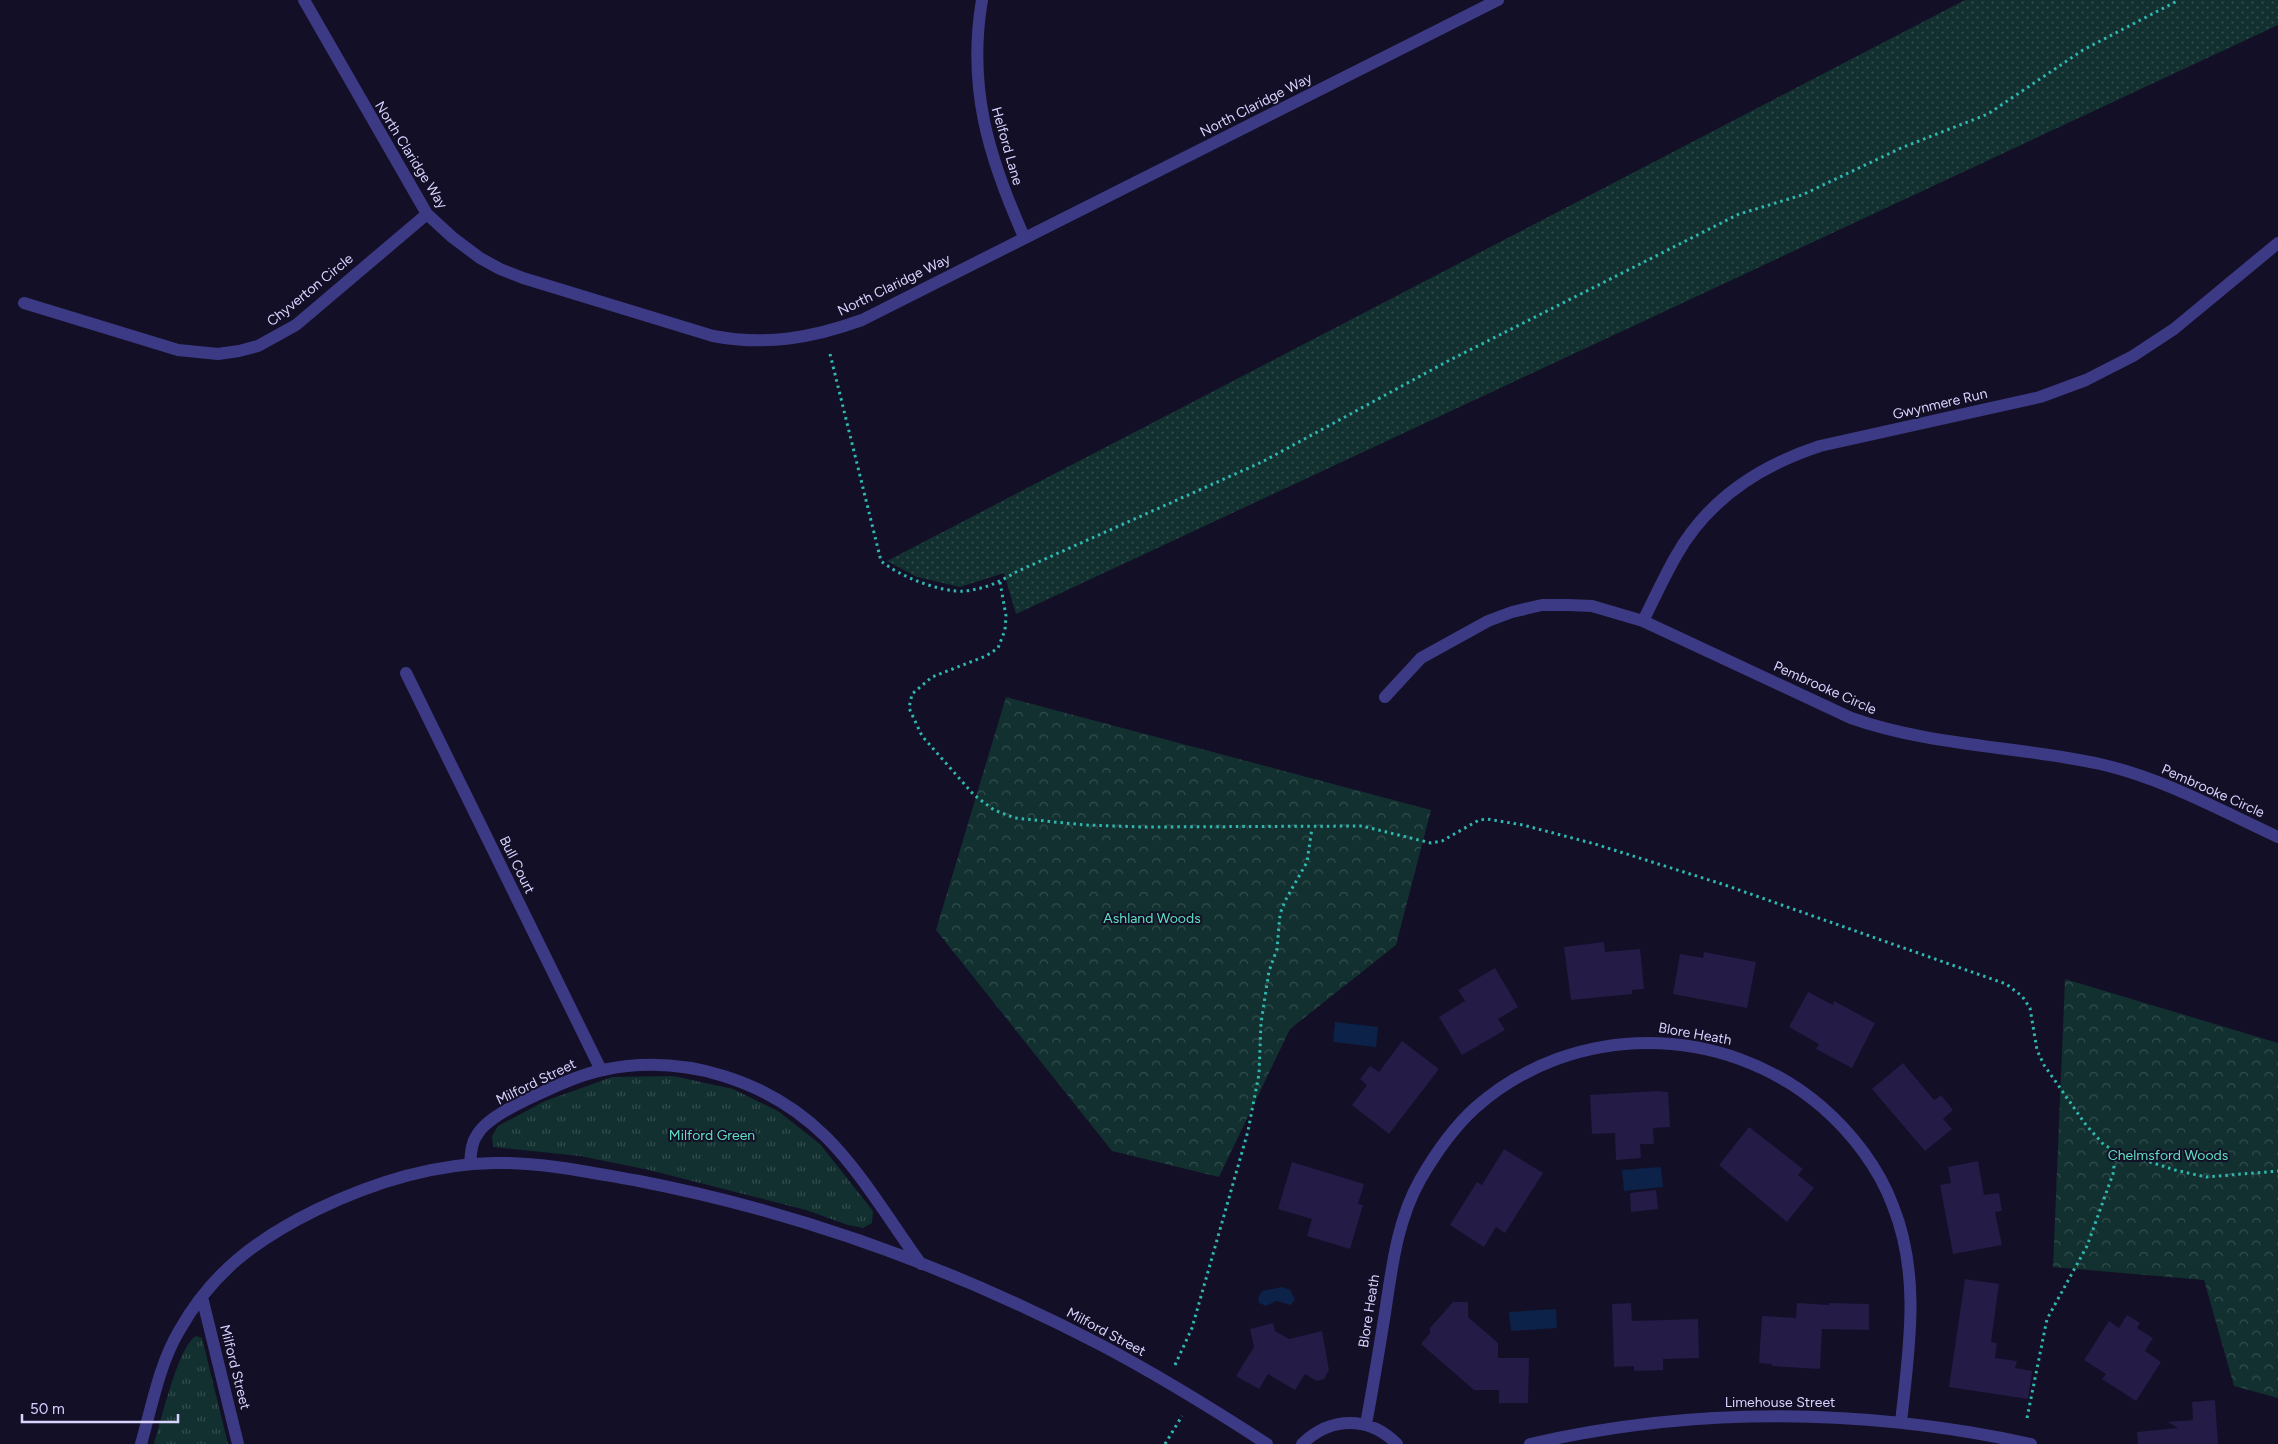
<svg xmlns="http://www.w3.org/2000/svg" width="2278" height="1444" font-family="Figtree,sans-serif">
<defs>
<pattern id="grass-dots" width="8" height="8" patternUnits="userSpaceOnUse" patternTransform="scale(1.25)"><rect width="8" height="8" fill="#12302f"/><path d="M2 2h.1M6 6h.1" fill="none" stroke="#344d4e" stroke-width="1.8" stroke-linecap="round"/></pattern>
<pattern id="forest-crowns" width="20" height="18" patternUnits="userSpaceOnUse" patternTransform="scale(1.25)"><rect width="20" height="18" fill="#12302f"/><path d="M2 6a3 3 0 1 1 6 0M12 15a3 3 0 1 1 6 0" fill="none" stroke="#344d4e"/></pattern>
<pattern id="park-tufts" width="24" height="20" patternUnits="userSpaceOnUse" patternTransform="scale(1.25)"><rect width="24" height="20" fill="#12302f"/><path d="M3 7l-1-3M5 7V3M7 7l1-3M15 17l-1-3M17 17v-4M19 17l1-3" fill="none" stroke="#344d4e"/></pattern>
</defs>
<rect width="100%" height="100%" fill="#130f26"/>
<path fill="url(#grass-dots)" d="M1965,0H2278V25L1016,614L1004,573L960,587L917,577L887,561Z"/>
<path fill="url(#forest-crowns)" d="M1006,697L1431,810L1396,945L1290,1029L1219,1177L1112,1151L936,930Z
M2065,979L2278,1043V1398L2234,1386L2204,1280L2053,1267Z"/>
<path fill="url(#park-tufts)" d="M673,1076L733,1089L778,1111L820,1144L873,1211L872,1223L863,1228L848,1225L806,1210L649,1170L580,1156L493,1147L492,1136L498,1126L545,1101L612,1077Z
M196,1336L202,1338L228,1444H154C161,1422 178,1346 196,1336Z"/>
<path fill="#0c2248" d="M1335,1022L1378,1027L1376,1047L1333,1042Z
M1661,1167L1663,1187L1624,1191L1622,1170Z
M1283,1287L1290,1290L1295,1299L1291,1305L1276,1301L1266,1306L1259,1303L1258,1298L1262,1291Z
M1556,1309L1557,1328L1511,1331L1509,1312Z"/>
<path fill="#241b47" d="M1604,942L1605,952L1640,949L1644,989L1632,990V994L1571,1000L1564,947Z
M1704,952L1756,962L1747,1008L1673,994L1680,954L1703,958Z
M1495,968L1518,1007L1498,1019L1505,1030L1462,1055L1439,1017L1465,1001L1458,990Z
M1808,992L1833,1005L1834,1001L1875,1023L1852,1068L1816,1049L1819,1044L1789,1027Z
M1402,1041L1439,1069L1389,1134L1352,1105L1367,1085L1360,1079L1370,1066L1379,1072Z
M1903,1063L1934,1100L1941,1095L1953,1110L1943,1119L1952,1129L1925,1151L1872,1089Z
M1656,1091L1668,1092L1670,1127L1653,1128L1654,1144H1640L1641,1158L1616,1160L1615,1133L1592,1134L1590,1095Z
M1749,1127L1803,1169L1798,1175L1814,1188L1787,1222L1719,1165Z
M1504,1149L1543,1173L1505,1233L1496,1227L1484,1247L1450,1225L1477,1182L1482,1185Z
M1978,1161L1984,1195L1999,1193L2002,1211L1995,1212L2002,1245L1953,1254L1940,1185L1951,1183L1948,1167Z
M1292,1162L1364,1184L1358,1204L1363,1205L1350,1249L1307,1236L1312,1219L1278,1209Z
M1656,1190L1658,1209L1631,1212L1630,1193Z
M1965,1279L1999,1284L1991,1342L1997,1343L1995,1358L2017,1361L2015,1368L2032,1371L2028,1399L1949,1387Z
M1453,1302H1468V1317L1498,1343V1358H1529L1528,1403H1499V1390H1474L1421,1344L1430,1333V1328Z
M1631,1303L1632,1321L1698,1319L1699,1358L1663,1359V1370L1634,1371V1366L1614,1367L1612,1304Z
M1797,1303L1829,1305V1303L1869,1304V1330L1822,1329L1820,1369L1772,1366V1364L1759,1363L1762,1316L1796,1318Z
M2127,1315L2140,1323L2137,1328L2153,1338L2145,1351L2161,1362L2136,1401L2102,1379L2106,1374L2084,1360L2109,1321L2119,1328Z
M1273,1323L1275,1331L1289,1339L1322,1331L1329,1370L1324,1379L1317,1381L1305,1374L1295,1390L1268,1374L1259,1389L1236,1376L1254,1347L1250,1329Z
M2215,1400L2218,1444H2138L2137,1432L2178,1428L2168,1422L2193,1420L2192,1402Z"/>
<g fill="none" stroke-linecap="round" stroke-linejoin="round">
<path stroke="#2fb8b0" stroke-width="3" stroke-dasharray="2.5 4" stroke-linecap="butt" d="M830,354L881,561C899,576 941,593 965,591C984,589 1000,582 1016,572L1262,462L1448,361L1739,214L1802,195L1901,148L1988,114L2083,50L2179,0
M1000,582L1006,616L1005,630L998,648L986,656L932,677L912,694L909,708L922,736L974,795L994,810L1015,818L1085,825L1144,827L1362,826L1431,843L1442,841L1479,820L1487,819L1523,825L1595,844L1725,885L2006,984L2022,996L2030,1008L2037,1050L2044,1065L2086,1125L2104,1145L2116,1151L2175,1170L2206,1177L2278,1171
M1175,1365L1192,1328L1248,1131L1259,1074L1261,1023L1269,971L1277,949L1280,914L1285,901L1307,862L1312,828
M2027,1418L2047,1319L2087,1246L2113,1174L2116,1151
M1165,1444L1182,1416"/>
<path stroke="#3d3a85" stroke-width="12" d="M304,0L427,214L452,237L480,258L500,269L523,278L713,336C766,346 812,338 862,320L1498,0
M982,0C967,88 989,158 1024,237
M24,303L178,350L218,354L239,351L258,346L296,325L427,214
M1643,621C1654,599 1664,577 1676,556C1708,499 1759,466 1820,446L2040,397L2086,380L2133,356L2174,329L2278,243
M406,673L601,1070
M1385,697L1421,658L1488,621L1512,612L1542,605H1568L1592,606L1643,621L1851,718C1930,746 2017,746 2100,764C2162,778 2220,810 2278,837
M470,1164C471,1154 471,1143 477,1135C487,1117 525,1100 543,1092C562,1083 582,1074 603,1070C683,1053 768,1080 826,1137C862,1173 891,1223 921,1264
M202,1297L238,1444
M1366,1424C1373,1387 1379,1350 1385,1313C1392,1267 1397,1221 1420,1180C1435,1154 1453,1128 1475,1108C1573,1021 1723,1022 1822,1107C1852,1133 1879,1168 1893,1206C1921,1276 1909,1349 1901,1422
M141,1444C152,1406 159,1365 179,1331C212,1272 257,1239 316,1210C372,1183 431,1164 494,1163C543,1162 592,1173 639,1181C799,1212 957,1270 1101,1345C1158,1375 1213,1409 1267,1444
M1302,1444C1331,1416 1369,1416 1397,1444
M1530,1444C1695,1406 1866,1408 2031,1444"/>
</g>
<g text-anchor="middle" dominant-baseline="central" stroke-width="4" stroke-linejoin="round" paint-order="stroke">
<g font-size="14" fill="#d9d4ff" stroke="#130f26">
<text transform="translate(1256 105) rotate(-27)">North Claridge Way</text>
<text transform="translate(1007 146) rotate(74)">Helford Lane</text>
<text transform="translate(411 155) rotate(58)">North Claridge Way</text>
<text transform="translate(894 285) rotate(-26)">North Claridge Way</text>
<text transform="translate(310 290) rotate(-39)">Chyverton Circle</text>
<text transform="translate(1940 404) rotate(-13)">Gwynmere Run</text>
<text transform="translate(1825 688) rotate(24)">Pembrooke Circle</text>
<text transform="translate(2213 791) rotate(24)">Pembrooke Circle</text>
<text transform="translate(517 865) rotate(64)">Bull Court</text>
<text transform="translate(1695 1034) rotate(10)">Blore Heath</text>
<text transform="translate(536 1082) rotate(-26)">Milford Street</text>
<text transform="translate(1369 1311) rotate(-81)">Blore Heath</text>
<text transform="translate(1106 1332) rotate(28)">Milford Street</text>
<text transform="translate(235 1367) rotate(76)">Milford Street</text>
<text x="1780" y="1402">Limehouse Street</text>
</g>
<g font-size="14" fill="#5fe0c0" stroke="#130f26">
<text x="1152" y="918">Ashland Woods</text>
<text x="712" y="1135">Milford Green</text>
<text x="2168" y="1155">Chelmsford Woods</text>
</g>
</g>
<path d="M22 1414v8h156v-8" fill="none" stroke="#d9d4ff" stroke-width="2.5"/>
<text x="30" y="1414" font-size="15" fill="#d9d4ff" stroke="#130f26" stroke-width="4" paint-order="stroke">50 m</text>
</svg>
